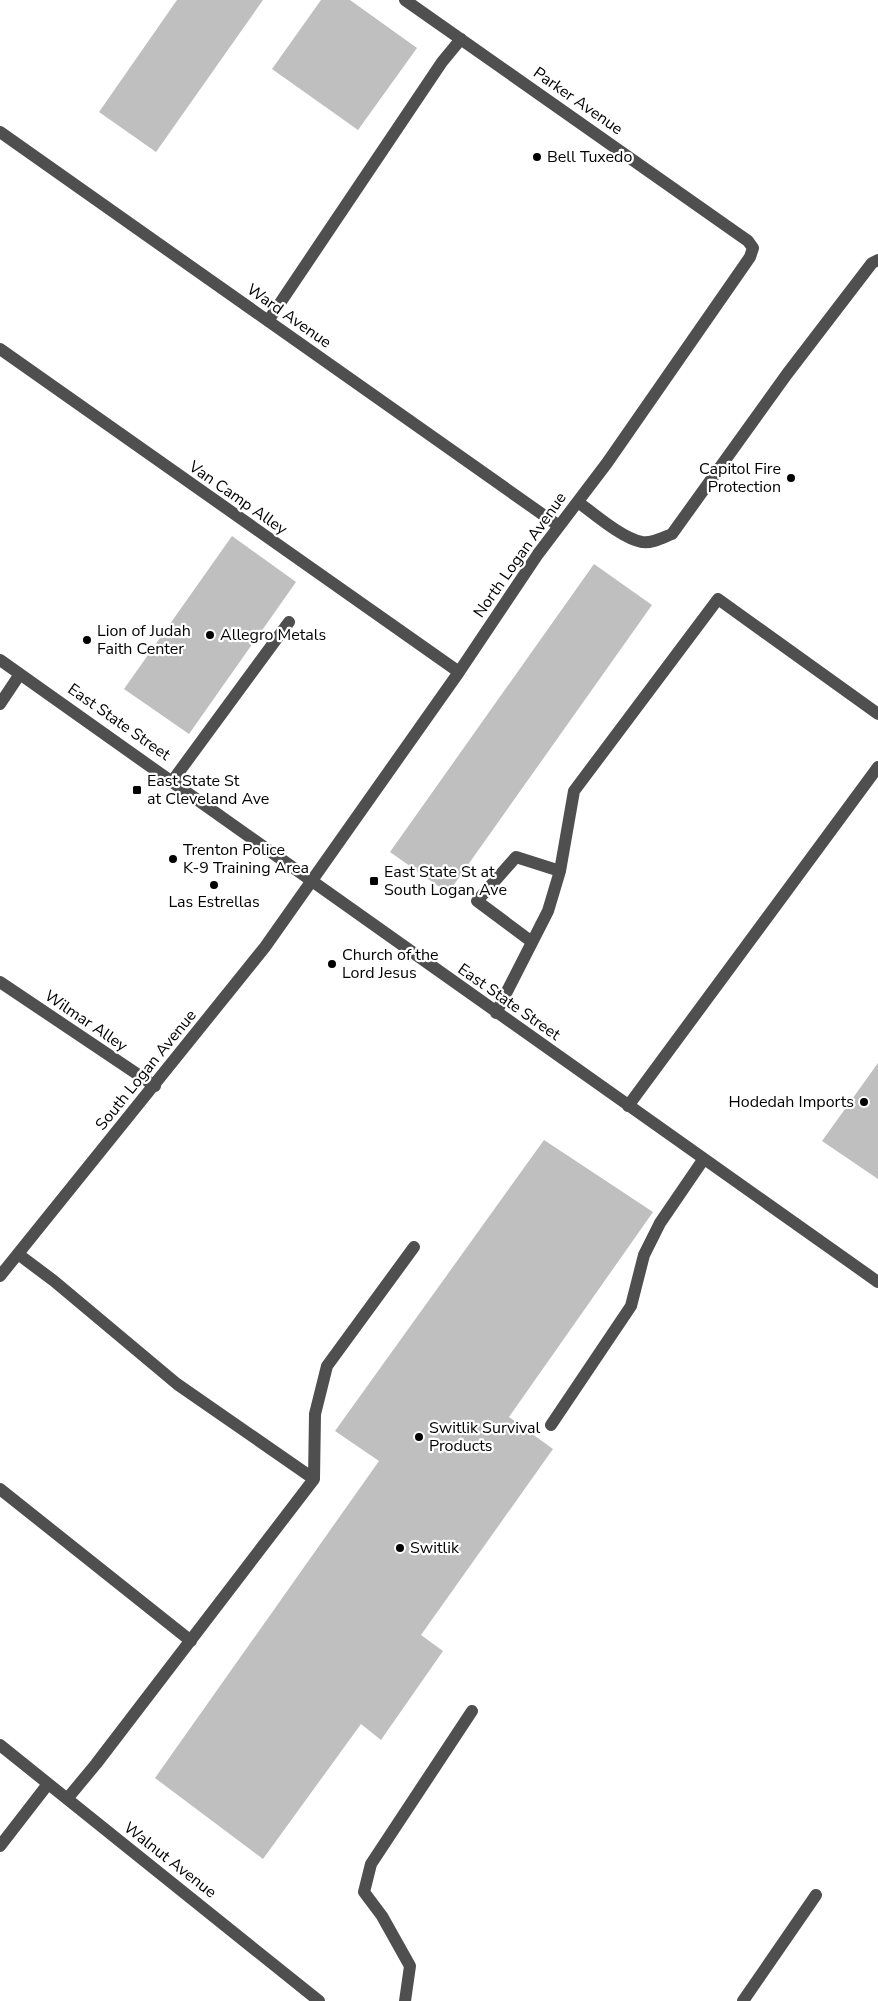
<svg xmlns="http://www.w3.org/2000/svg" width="878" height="2001" font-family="'Nunito Sans',sans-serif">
<rect width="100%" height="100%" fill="#fff"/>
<path fill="#bfbfbf" d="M177,0H263L156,152L99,112Z
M321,0H350L417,48L358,130L272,69Z
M232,536L296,582L189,734L124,689Z
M594,564L652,605L448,893L390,852Z
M878,1063V1179L822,1141Z
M544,1140L653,1212L509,1417L553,1449L421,1635L443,1651L381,1740L361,1724L263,1859L155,1778L379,1461L335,1431Z"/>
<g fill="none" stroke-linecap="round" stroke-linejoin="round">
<path stroke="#4f4f4f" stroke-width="12" d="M0,132L559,526
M268,321L442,62L461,39
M0,349L459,672
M578,502C593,513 623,539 642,542C651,544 664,537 672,534L787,374L872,263L878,260
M0,660C294,865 584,1077 878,1282
M0,704L20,674
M173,780L289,622
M532,942L477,901L516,857L560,871
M0,982L155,1086
M496,1013L548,911L560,871L574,791L718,599L878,714
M628,1106L878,767
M18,1254L54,1281L177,1384L314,1479L96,1764L67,1799
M0,1276L265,947L459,672L538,554L607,463L750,257L753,248L748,241L405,0
M551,1425L631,1306L644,1255L660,1223L703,1160
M314,1479L315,1414L327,1366L414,1247
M0,1489L191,1641
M0,1745L319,2001
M0,1846L48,1784
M405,2001L410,1966L382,1916L364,1892L371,1864L472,1711
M743,2001L816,1895"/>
</g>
<g fill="#000" stroke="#fff" stroke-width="2">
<circle cx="537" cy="157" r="5"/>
<circle cx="791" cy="478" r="5"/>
<circle cx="210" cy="635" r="5"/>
<circle cx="87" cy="640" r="5"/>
<rect x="132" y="785" width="10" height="10" rx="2.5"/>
<circle cx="173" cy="859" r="5"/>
<rect x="369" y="876" width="10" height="10" rx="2.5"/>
<circle cx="214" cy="885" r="5"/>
<circle cx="332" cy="964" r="5"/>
<circle cx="864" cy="1102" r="5"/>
<circle cx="419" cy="1437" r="5"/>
<circle cx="400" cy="1548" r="5"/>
</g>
<g text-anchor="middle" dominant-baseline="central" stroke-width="4.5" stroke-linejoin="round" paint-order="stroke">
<g font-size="16" fill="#000" stroke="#fff">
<text transform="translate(578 101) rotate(35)">Parker Avenue</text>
<text transform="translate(289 316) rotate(35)">Ward Avenue</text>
<text transform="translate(238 498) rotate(35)">Van Camp Alley</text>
<text transform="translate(520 555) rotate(-55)">North Logan Avenue</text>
<text transform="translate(119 722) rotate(35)">East State Street</text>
<text transform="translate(509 1002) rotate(35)">East State Street</text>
<text transform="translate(86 1021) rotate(34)">Wilmar Alley</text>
<text transform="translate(146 1070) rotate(-51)">South Logan Avenue</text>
<text transform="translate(170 1860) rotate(38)">Walnut Avenue</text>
</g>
<g font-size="16" fill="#000" stroke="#fff" text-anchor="start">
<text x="547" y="157">Bell Tuxedo</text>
<text x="781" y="469" text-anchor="end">Capitol Fire<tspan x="781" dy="18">Protection</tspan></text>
<text x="97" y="631">Lion of Judah<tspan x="97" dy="18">Faith Center</tspan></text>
<text x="220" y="635">Allegro Metals</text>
<text x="147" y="781">East State St<tspan x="147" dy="18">at Cleveland Ave</tspan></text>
<text x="183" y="850">Trenton Police<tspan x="183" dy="18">K-9 Training Area</tspan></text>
<text x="384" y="872">East State St at<tspan x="384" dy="18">South Logan Ave</tspan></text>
<text x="214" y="902" text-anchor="middle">Las Estrellas</text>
<text x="342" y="955">Church of the<tspan x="342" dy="18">Lord Jesus</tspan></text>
<text x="854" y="1102" text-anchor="end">Hodedah Imports</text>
<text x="429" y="1428">Switlik Survival<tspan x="429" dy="18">Products</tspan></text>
<text x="410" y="1548">Switlik</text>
</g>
</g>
</svg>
